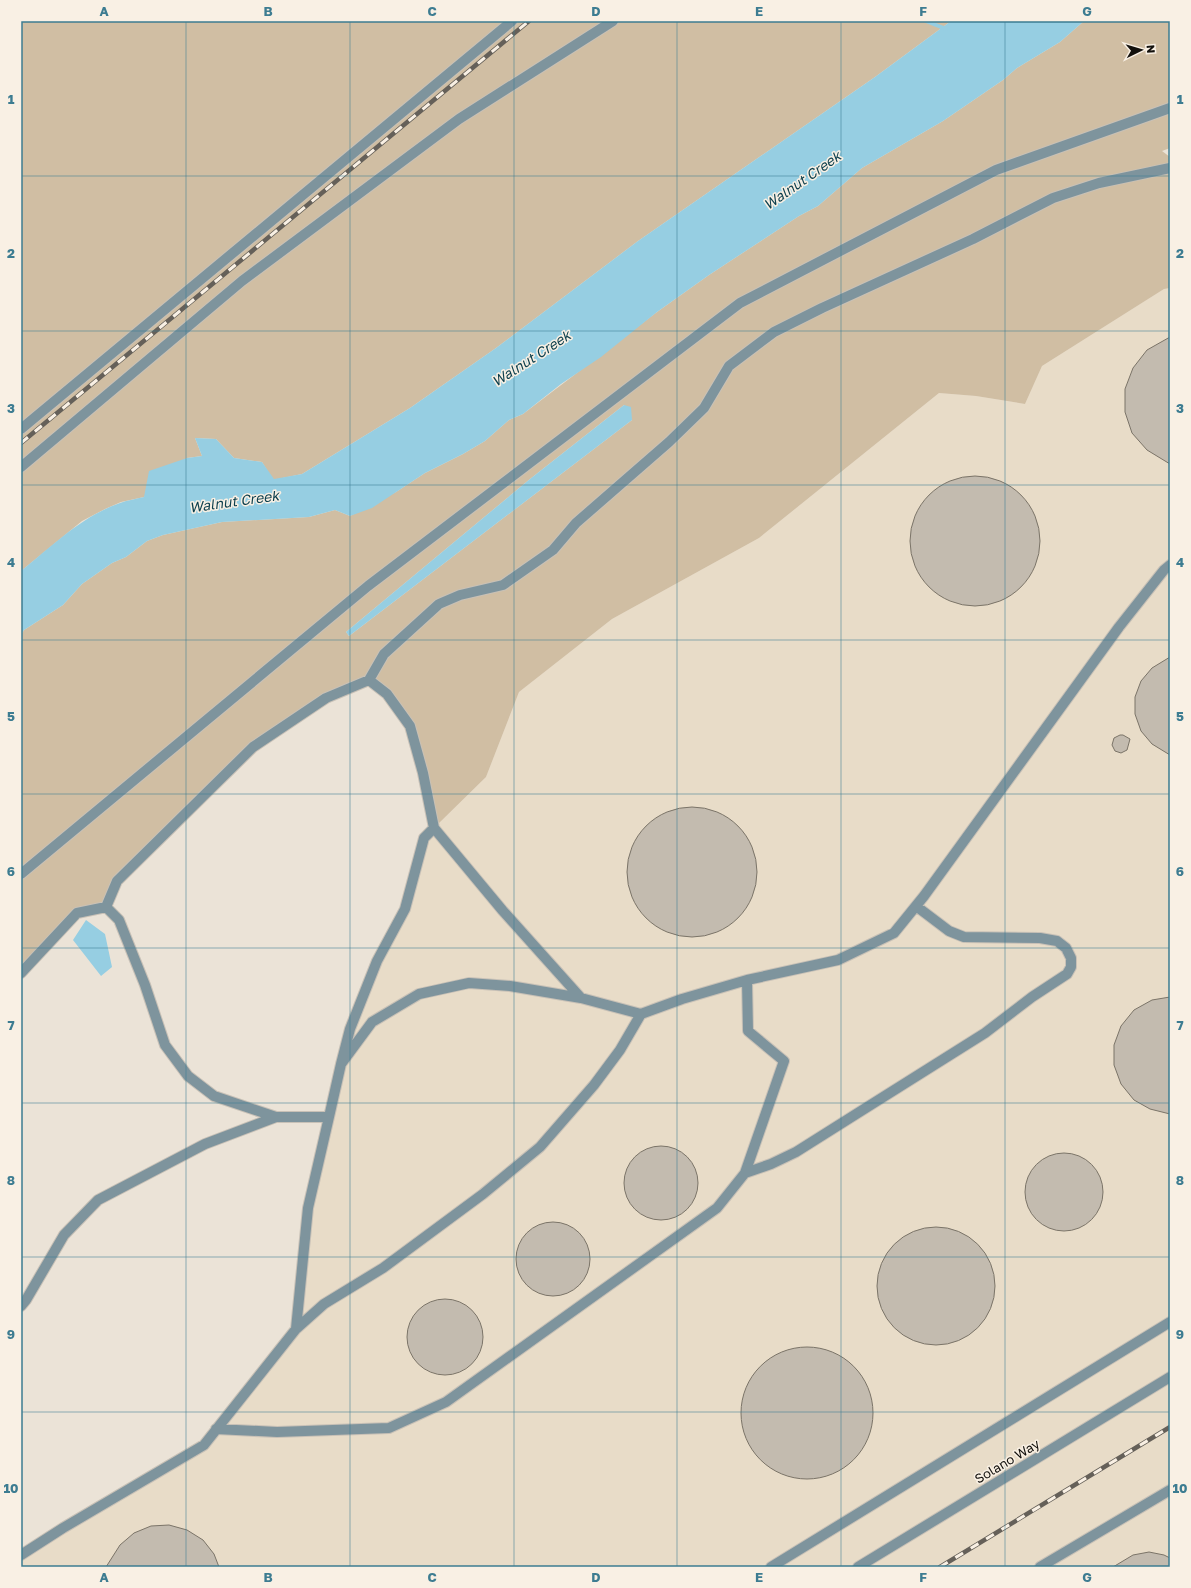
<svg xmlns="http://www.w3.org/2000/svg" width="1191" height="1588" font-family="'Golos Text',sans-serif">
<rect width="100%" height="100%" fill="#ebe3d7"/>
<path fill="#e8dcc8" d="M1170,288V1567H21V1555L204,1445L296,1329L308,1208L350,1029L405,909L424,838L486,777L519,692L612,619L759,538L939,393L976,396L1025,404L1042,366L1164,289Z"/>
<path fill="#d0bea3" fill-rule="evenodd" d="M21,21H951L875,77L638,241L496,348L410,408L302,474L273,480L262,462L234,458L216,439L195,438L202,456L187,458L144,497L121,502L105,509L82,521L21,571Z
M1084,21H1170V148L1162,151L1170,157V288L1164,289L1042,366L1025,404L976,396L939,393L759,538L612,619L519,692L486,777L434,828L410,726L369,680L326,698L253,747L118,881L106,907L77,913L21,973V635L24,630L63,605L82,584L112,563L126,557L147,541L163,535L222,522L309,517L335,510L350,516L396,492L425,473L463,454L485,441L509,420L523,414L657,312L709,275L799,216L818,206L862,168L943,121L965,106L1003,80L1017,68L1060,42ZM624,405L632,420L349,636L346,632L530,479Z"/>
<path fill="#96cee2" d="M951,21H1084L1060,42L1017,68L1003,80L965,106L943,121L862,168L818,206L799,216L709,275L657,312L601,357L561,384L523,414L509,420L485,441L463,454L425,473L372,508L350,516L335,510L309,517L222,522L163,535L147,541L126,557L112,563L82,584L63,605L24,630L21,635V571C52,546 82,516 120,503C128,500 136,499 144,497L149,471L187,458L202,456L195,438L216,439L234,458L262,462L274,479L302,474L410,408L496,348L638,241L875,77Z
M624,405L631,407L632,420L349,636L346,632L530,479Z
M86,920L105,934L112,967L101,976L73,940Z"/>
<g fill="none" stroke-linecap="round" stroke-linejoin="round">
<path stroke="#96cee2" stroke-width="4" d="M926,21L946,29"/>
</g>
<path fill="#c3bbaf" stroke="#7b7468" d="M1170,337V464L1147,450L1132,433L1125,412V389L1133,368L1147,350Z
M910 541a65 65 0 1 1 130 0a65 65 0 1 1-130 0Z
M1170,657V755L1152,744L1141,731L1135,714V697L1141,681L1152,668Z
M1120,735H1123L1130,739L1127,750L1121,753L1115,751L1112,745L1114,738Z
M627 872a65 65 0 1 1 130 0a65 65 0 1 1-130 0Z
M1170,997V1114L1150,1109L1134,1100L1121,1084L1114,1065V1045L1121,1026L1134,1010L1152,1000Z
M624 1183a37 37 0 1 1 74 0a37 37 0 1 1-74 0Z
M1025 1192a39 39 0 1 1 78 0a39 39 0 1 1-78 0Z
M516 1259a37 37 0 1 1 74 0a37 37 0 1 1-74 0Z
M877 1286a59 59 0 1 1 118 0a59 59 0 1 1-118 0Z
M407 1337a38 38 0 1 1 76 0a38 38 0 1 1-76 0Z
M741 1413a66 66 0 1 1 132 0a66 66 0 1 1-132 0Z
M169,1525L187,1530L203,1540L214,1554L219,1567H106L120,1545L134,1533L151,1526Z
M1149,1552L1164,1555L1170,1558V1567H1113L1133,1555Z"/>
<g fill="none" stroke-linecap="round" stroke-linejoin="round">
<g stroke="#c8c1b7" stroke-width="12">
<path id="minor" d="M21,429L512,21
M21,467L242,281L459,119L613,21
M369,680L387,694L410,726L423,773L434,828
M21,874L368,586L740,303L996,170L1170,108
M106,907L119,920L145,985L165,1045L188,1076L214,1096L276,1117
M21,973L77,913L106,907L117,881L253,747L326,698L369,680L384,654L439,604L460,595L503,585L553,550L576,523L669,442L704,408L729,366L774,332L822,308L973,239L1053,198L1099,183L1170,168
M341,1064L350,1029L377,961L405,909L424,838L434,828L503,911L581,998
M329,1117L341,1064L372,1022L419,994L469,983L510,986L581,998L641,1014
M745,1173L771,1164L796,1152L861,1111L985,1033L1032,997L1067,974L1071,967V958L1066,948L1057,941L1040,938L964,937L949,931L916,906
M21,1306L26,1300L64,1235L98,1200L205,1144L276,1117H329L308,1208L296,1329L204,1445L63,1528L21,1555
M296,1329L324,1304L383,1268L483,1194L540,1147L594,1085L620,1050L641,1014L682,999L747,980L838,960L894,933L924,896L1119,627L1164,570L1170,565
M216,1429L277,1432L389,1428L446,1402L717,1208L745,1173L784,1061L748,1031L747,980
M771,1567L1170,1322
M858,1567L1170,1377
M1040,1567L1170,1490"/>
</g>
<use href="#minor" stroke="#7e949d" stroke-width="10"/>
<g stroke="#656059" stroke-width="4.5">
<path id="rail" d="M21,443L529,21
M940,1567L1170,1427"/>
</g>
<use href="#rail" stroke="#f9f0e4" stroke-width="3" stroke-dasharray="9" stroke-linecap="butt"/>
</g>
<path fill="none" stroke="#3d7c91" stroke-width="1" stroke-opacity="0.55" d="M186,21V1567M350,21V1567M514,21V1567M677,21V1567M841,21V1567M1005,21V1567M21,176H1170M21,331H1170M21,485H1170M21,640H1170M21,794H1170M21,948H1170M21,1103H1170M21,1257H1170M21,1412H1170"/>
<g text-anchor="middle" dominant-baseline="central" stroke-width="3" stroke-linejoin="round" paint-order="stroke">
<g font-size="13" fill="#12100c" stroke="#f9f0e4">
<text transform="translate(1007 1461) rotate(-31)">Solano Way</text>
</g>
<g font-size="14" font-style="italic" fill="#0b3e4c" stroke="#f9f0e4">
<text transform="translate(802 180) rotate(-35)">Walnut Creek</text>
<text transform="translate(531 358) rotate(-33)">Walnut Creek</text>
<text transform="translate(234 501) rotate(-8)">Walnut Creek</text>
</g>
</g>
<rect width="1191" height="1588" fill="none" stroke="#f9f0e4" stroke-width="44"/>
<g transform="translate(1141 50) rotate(85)" stroke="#f9f0e4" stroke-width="3" paint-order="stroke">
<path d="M0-3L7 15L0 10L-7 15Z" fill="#12100c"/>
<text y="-6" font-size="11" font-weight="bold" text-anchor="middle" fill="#12100c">N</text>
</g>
<rect x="22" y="22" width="1147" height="1544" fill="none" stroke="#3d7c91" stroke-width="1.5"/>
<g font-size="13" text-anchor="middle" font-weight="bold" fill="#3d7c91">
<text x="104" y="16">A</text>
<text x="268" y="16">B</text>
<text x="432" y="16">C</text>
<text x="596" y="16">D</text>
<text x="759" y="16">E</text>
<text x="923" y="16">F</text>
<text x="1087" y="16">G</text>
<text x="11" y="104">1</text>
<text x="1180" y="104">1</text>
<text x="11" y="258">2</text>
<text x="1180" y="258">2</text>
<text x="11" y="413">3</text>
<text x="1180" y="413">3</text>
<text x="11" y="567">4</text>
<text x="1180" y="567">4</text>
<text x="11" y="721">5</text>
<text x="1180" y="721">5</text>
<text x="11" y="876">6</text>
<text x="1180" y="876">6</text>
<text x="11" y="1030">7</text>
<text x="1180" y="1030">7</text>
<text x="11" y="1185">8</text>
<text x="1180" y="1185">8</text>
<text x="11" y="1339">9</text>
<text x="1180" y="1339">9</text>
<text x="11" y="1493">10</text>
<text x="1180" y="1493">10</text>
<text x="104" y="1582">A</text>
<text x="268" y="1582">B</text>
<text x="432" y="1582">C</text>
<text x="596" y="1582">D</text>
<text x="759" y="1582">E</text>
<text x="923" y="1582">F</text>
<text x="1087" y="1582">G</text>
</g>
</svg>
